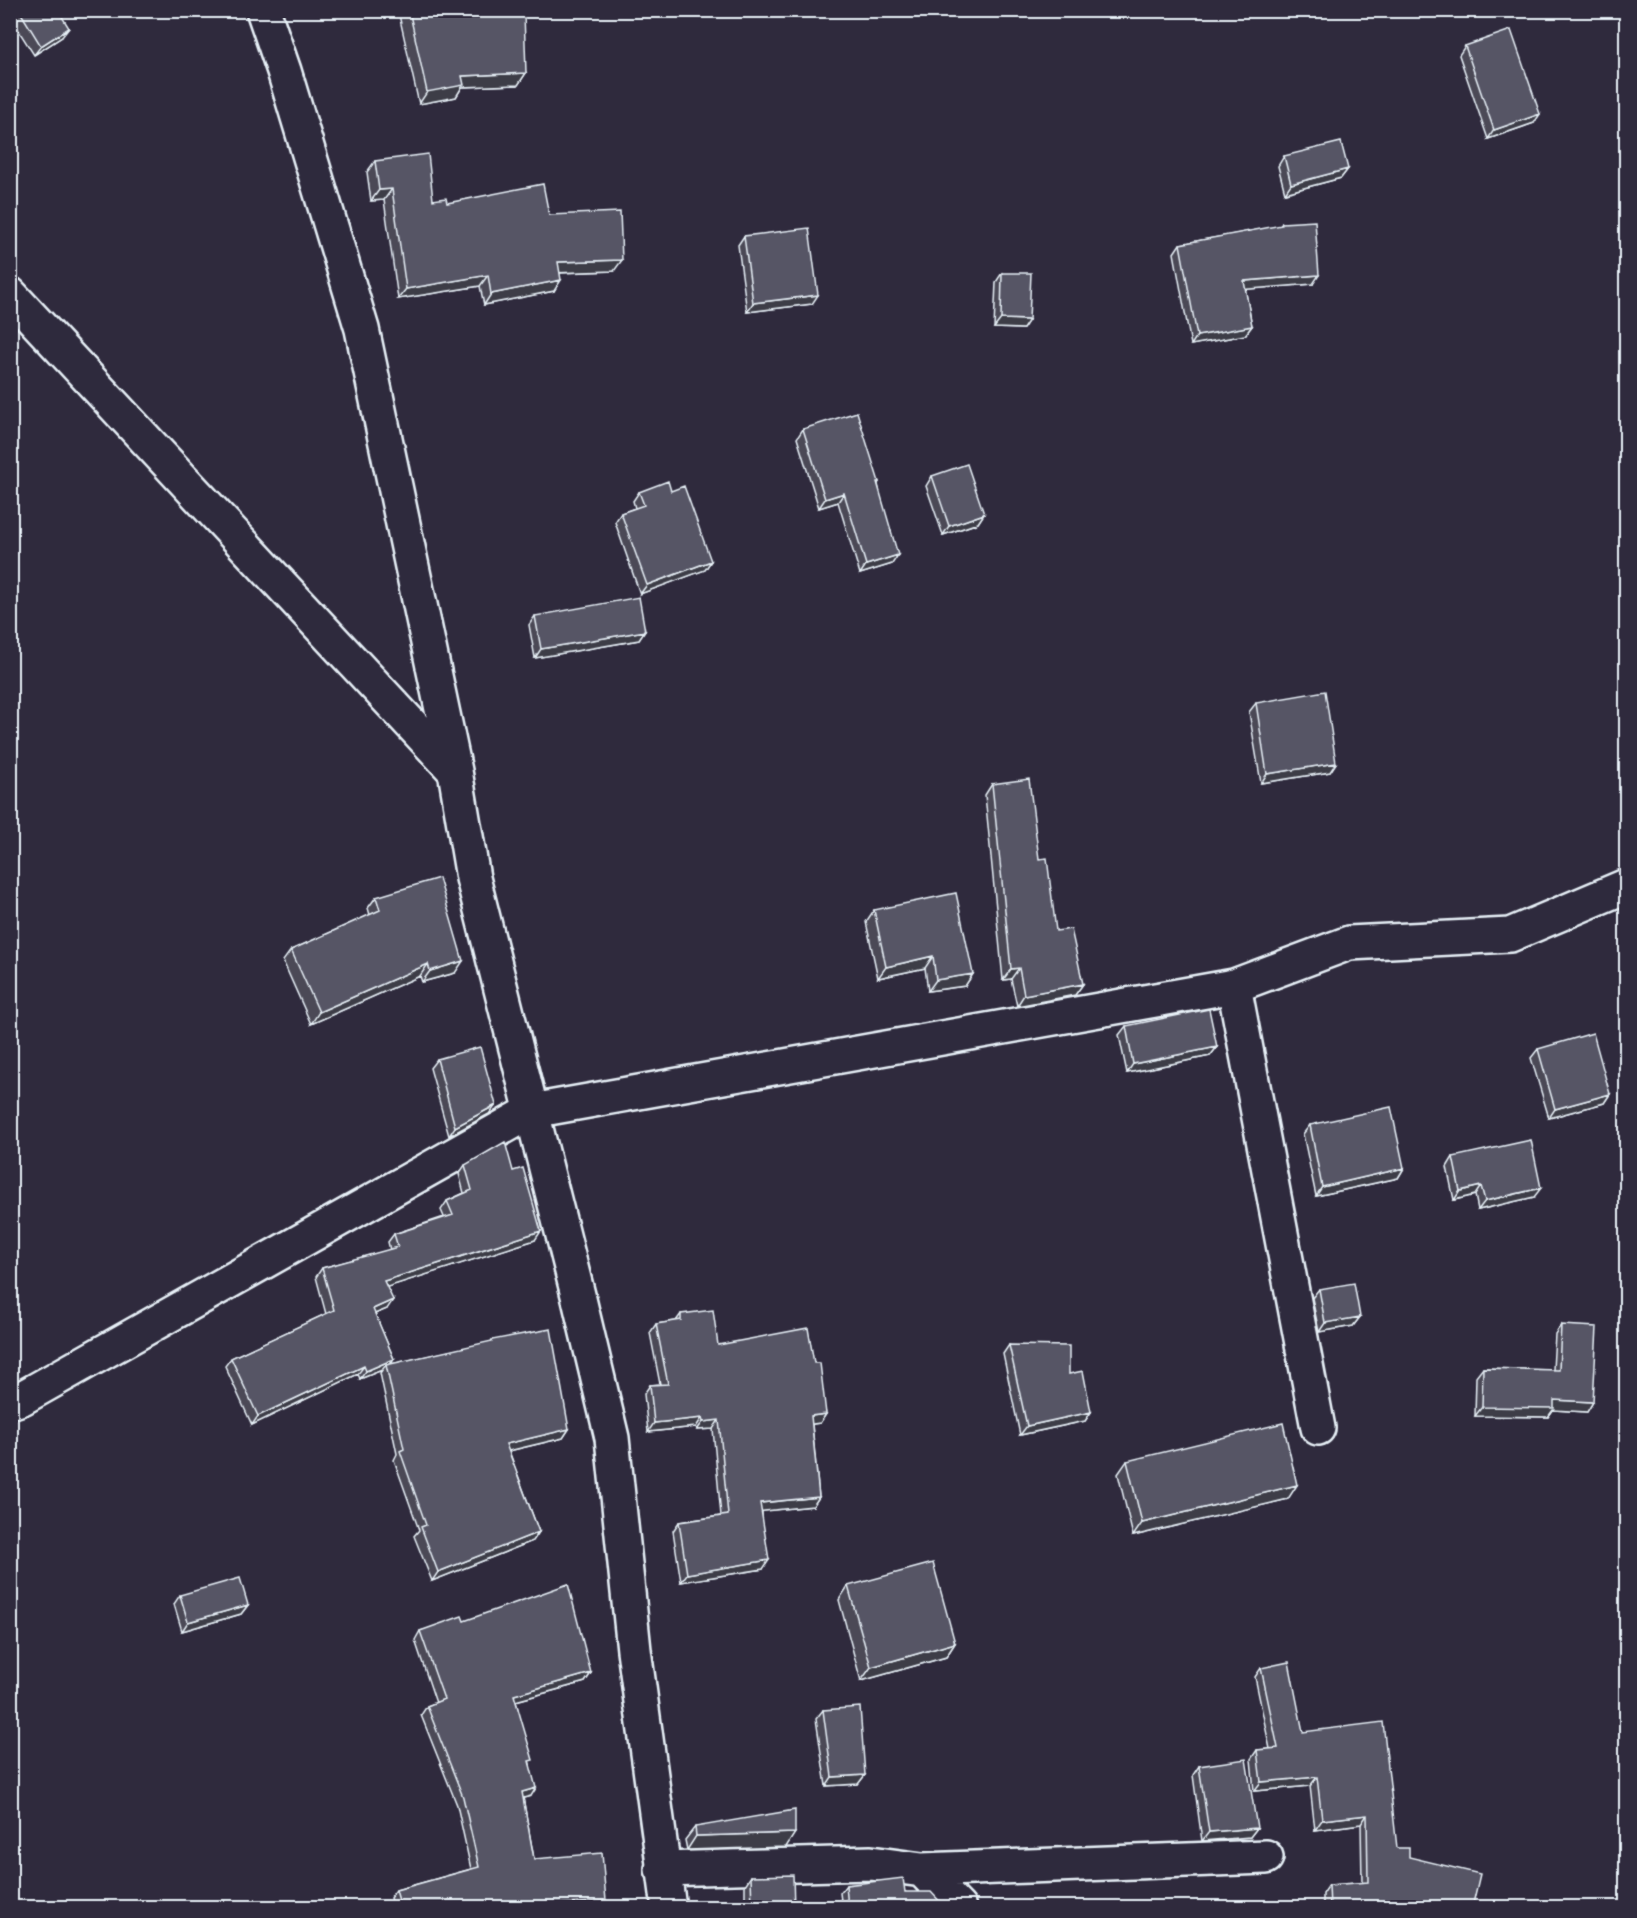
<svg xmlns="http://www.w3.org/2000/svg" width="1637" height="1918" font-family="'Gochi Hand',sans-serif">
<rect width="100%" height="100%" fill="#2f2a3d"/>
<filter id="ink" filterUnits="userSpaceOnUse"><feTurbulence type="fractalNoise" baseFrequency=".0167" numOctaves="2"/><feDisplacementMap in="SourceGraphic" scale="12" xChannelSelector="R" yChannelSelector="G"/><feConvolveMatrix kernelMatrix="1 2 1 2 8 2 1 2 1" color-interpolation-filters="sRGB"/></filter>
<g filter="url(#ink)">
<g fill="none" stroke-linecap="round" stroke-linejoin="round">
<g stroke="#e8f1f8" stroke-width="38">
<path id="minor" d="M263,10L284,71L362,329L455,771L473,878L579,1299L612,1438L634,1650L669,1908
M10,294L453,769
M1234,986L1318,1428
M10,1402L22,1398L532,1111L1234,986L1349,943L1510,935L1626,886
M662,1869L871,1863L922,1870L959,1908
M922,1870L1266,1857"/>
</g>
<use href="#minor" stroke="#2f2a3d" stroke-width="33"/>
</g>
<path fill="#4b4957" stroke="#e8f1f8" stroke-width="1.5" d="M14,10H58L62,37L34,55L10,17Z
M402,10H508V14L526,73L518,85L462,87L456,97L419,104L399,15Z
M1465,46L1534,123L1488,139L1459,55Z
M1284,156L1348,169L1341,178L1285,193L1278,166Z
M375,161L433,200L447,203L549,215L614,271L560,273L554,291L484,305L480,286L398,299L384,200L371,201L367,172Z
M1282,223L1313,284L1245,289L1252,326L1245,335L1191,345L1174,253L1180,244L1280,226Z
M744,236L812,304L747,312L738,245Z
M1002,273L1029,320L1023,329L994,328L996,282Z
M803,429L879,482L878,484L892,564L860,574L838,502L819,508L797,438Z
M932,476L984,514L978,523L943,535L926,486Z
M671,491L711,561L705,570L640,594L615,522L621,513L635,508L633,501L639,492Z
M535,616L645,631L639,640L535,658L529,625Z
M1256,703L1336,763L1330,772L1261,783L1249,712Z
M992,784L1039,859L1056,931L1083,984L1075,995L1017,1006L1011,979L1003,980L985,795Z
M376,897L455,973L422,982L420,976L311,1024L283,961L291,950L370,915L368,908Z
M874,910L973,974L965,986L928,991L925,968L878,978L866,922Z
M1126,1026L1217,1047L1210,1056L1127,1073L1119,1035Z
M1538,1049L1610,1094L1604,1103L1549,1118L1531,1058Z
M437,1059L496,1105L489,1114L449,1136L430,1068Z
M1310,1125L1404,1168L1398,1178L1316,1196L1303,1134Z
M1453,1157L1534,1197L1478,1210L1475,1195L1454,1200L1447,1167Z
M465,1165L513,1171L535,1240L387,1287V1309L375,1314L394,1359L391,1364L491,1342L492,1340L569,1429L563,1438L509,1451L539,1532L533,1541L432,1581L414,1536L419,1530L394,1460L397,1454L380,1373L382,1370L360,1379L358,1374L252,1425L225,1366L231,1358L326,1314L316,1277L322,1268L390,1250L388,1242L394,1234L444,1217L441,1210L447,1201L464,1193L459,1174Z
M1319,1289L1360,1317L1353,1326L1319,1332L1312,1298Z
M681,1314L718,1345L814,1363L826,1414L820,1423L812,1424L819,1497L813,1506L762,1511L763,1569L681,1582L673,1531L679,1522L721,1516L713,1429L697,1430L696,1427L648,1432L644,1394L650,1385L660,1384L650,1333L656,1324L676,1321Z
M1561,1325L1593,1402L1587,1412L1553,1410L1548,1417L1475,1416L1476,1377L1483,1368L1553,1370L1555,1334Z
M1009,1345L1069,1374L1091,1412L1085,1421L1020,1435L1003,1354Z
M1127,1461L1288,1499L1133,1536L1118,1474Z
M848,1586L955,1643L946,1657L861,1681L839,1600Z
M180,1595L248,1605L241,1614L182,1631L174,1604Z
M464,1621L591,1673L585,1682L516,1701L530,1764L531,1796L523,1798L534,1859L606,1901L602,1908H393L390,1898L396,1890L471,1869L457,1805L421,1715L427,1706L436,1703L415,1640L420,1631Z
M1261,1668L1303,1732L1397,1848L1472,1908H1323V1894L1329,1885L1362,1883L1361,1824L1315,1830L1310,1786L1254,1791L1251,1759L1257,1750L1270,1749L1255,1677Z
M823,1710L865,1775L858,1784L826,1786L816,1719Z
M1199,1766L1257,1828L1250,1837L1202,1841L1193,1775Z
M695,1827L786,1847L687,1850L685,1840Z
M751,1876L794,1908H745V1885Z
M846,1885L905,1892L946,1908H842L840,1893Z"/>
<path fill="#3d3c47" stroke="#e8f1f8" stroke-width="1.5" d="M69,28L62,37L34,55L41,46Z
M526,73L518,85L462,87L456,97L419,104L427,92L462,76Z
M1540,114L1534,123L1488,139L1494,130Z
M1348,169L1341,178L1285,193L1291,184Z
M392,189L384,200L371,201L379,190Z
M622,260L614,271L550,273L558,262Z
M488,275L480,286L398,299L406,289Z
M1319,275L1313,284L1237,290L1244,281Z
M561,280L554,291L484,305L491,294Z
M818,295L812,304L747,312L753,303Z
M1001,319L1029,320L1023,329L994,328Z
M1252,326L1245,335L1191,345L1197,336Z
M844,493L838,502L819,508L825,499Z
M984,514L978,523L943,535L949,526Z
M898,555L892,564L860,574L866,565Z
M711,561L705,570L640,594L647,585Z
M645,631L639,640L535,658L541,649Z
M1336,763L1330,772L1261,783L1267,774Z
M933,956L925,968L878,978L886,967Z
M463,961L455,973L422,982L430,971Z
M428,964L420,976L311,1024L319,1012Z
M1019,968L1011,979L1003,980L1011,969Z
M973,974L965,986L928,991L936,980Z
M1083,984L1075,995L1017,1006L1024,995Z
M1217,1047L1210,1056L1127,1073L1133,1064Z
M1610,1094L1604,1103L1549,1118L1555,1109Z
M496,1105L489,1114L449,1136L455,1127Z
M1404,1168L1398,1178L1316,1196L1322,1187Z
M1481,1186L1475,1195L1454,1200L1460,1191Z
M1541,1188L1534,1197L1478,1210L1485,1201Z
M541,1231L535,1240L378,1290L384,1281Z
M393,1300L387,1309L367,1317L373,1309Z
M1360,1317L1353,1326L1319,1332L1325,1323Z
M394,1359L388,1367L386,1365L382,1370L360,1379L366,1371Z
M364,1366L358,1374L252,1425L258,1416Z
M1554,1400L1593,1402L1587,1412L1553,1410L1548,1417L1475,1416L1482,1407Z
M1091,1412L1085,1421L1020,1435L1027,1426Z
M826,1414L820,1423L806,1425L811,1416Z
M702,1418L696,1427L648,1432L654,1423Z
M719,1420L713,1429L697,1430L703,1422Z
M569,1429L563,1438L500,1453L506,1444Z
M1297,1485L1288,1499L1133,1536L1142,1523Z
M819,1497L813,1506L754,1512L760,1503Z
M539,1532L533,1541L432,1581L438,1572Z
M769,1560L763,1569L681,1582L687,1574Z
M248,1605L241,1614L182,1631L188,1622Z
M955,1643L946,1657L861,1681L871,1667Z
M591,1673L585,1682L508,1703L514,1695Z
M865,1775L858,1784L826,1786L832,1777Z
M1317,1777L1310,1786L1254,1791L1261,1782Z
M536,1788L531,1796L516,1800L522,1792Z
M1367,1815L1361,1824L1315,1830L1322,1820Z
M1257,1828L1250,1837L1202,1841L1209,1832Z
M795,1833L786,1847L687,1850L696,1836Z
M606,1901L602,1908H542L543,1906Z
M479,1904L476,1908H465Z"/>
<path fill="#575565" stroke="#e8f1f8" stroke-width="1.5" d="M19,10H58L69,28L41,46Z
M409,10H508V14L524,13L526,73L462,76L464,85L427,92Z
M1511,30L1540,114L1494,130L1465,46Z
M1341,142L1348,169L1291,184L1284,156Z
M428,154L433,200L446,198L447,203L543,184L549,215L620,212L622,260L558,262L561,280L491,294L488,275L406,289L392,189L379,190L375,161Z
M1315,221L1319,275L1244,281L1252,326L1197,336L1180,244L1282,225V223Z
M809,228L818,295L753,303L744,236Z
M1002,273H1031L1029,320L1001,319Z
M857,412L879,482H877L898,555L866,565L844,493L825,499L803,429Z
M967,464L984,514L949,526L932,476Z
M668,481L671,491L684,486L711,561L647,585L621,513L644,505L639,492Z
M639,597L645,631L541,649L535,616Z
M1325,691L1336,763L1267,774L1256,703Z
M1029,779L1039,859L1047,858L1056,931L1071,929L1083,984L1024,995L1019,968L1011,969L992,784Z
M439,878L463,961L430,971L428,964L319,1012L291,950L380,910L376,897Z
M956,893L973,974L936,980L933,956L886,967L874,910Z
M1209,1009L1217,1047L1133,1064L1126,1026Z
M1593,1033L1610,1094L1555,1109L1538,1049Z
M480,1047L496,1105L455,1127L437,1059Z
M1391,1107L1404,1168L1322,1187L1310,1125Z
M1531,1140L1541,1188L1485,1201L1481,1186L1460,1191L1453,1157Z
M505,1142L513,1171L523,1168L541,1231L384,1281L393,1300L373,1309L394,1359L366,1371L364,1366L258,1416L231,1358L334,1310L322,1268L398,1247L394,1234L453,1215L447,1201L472,1190L465,1165Z
M1354,1283L1360,1317L1325,1323L1319,1289Z
M713,1310L718,1345L808,1328L814,1363H820L826,1414L811,1416L819,1497L760,1503L769,1560L687,1574L679,1522L728,1515L719,1420L703,1422L702,1418L654,1423L650,1385L668,1384L656,1324L681,1320V1314Z
M1561,1325L1597,1327L1593,1402L1554,1400V1408L1482,1407L1483,1368L1559,1370Z
M551,1329L569,1429L506,1444L539,1532L438,1572L421,1527L426,1525L400,1451L404,1449L386,1365L492,1341V1340Z
M1009,1345L1069,1346V1374L1083,1371L1091,1412L1027,1426Z
M1283,1423L1297,1485L1142,1523L1127,1461Z
M933,1563L955,1643L871,1667L848,1586Z
M240,1578L248,1605L188,1622L180,1595Z
M568,1584L591,1673L514,1695L533,1760L529,1761L536,1788L522,1792L534,1859L602,1853L606,1901L543,1906V1908H480L479,1904L465,1908H401L396,1890L479,1867L463,1797L427,1706L444,1699L420,1631L462,1616L464,1621Z
M1289,1662L1303,1732L1383,1722L1397,1848H1409V1857L1480,1874L1472,1908H1330L1329,1885L1368,1882L1367,1815L1322,1820L1317,1777L1261,1782L1257,1750L1278,1748L1261,1668Z
M860,1707L865,1775L832,1777L823,1710Z
M1246,1759L1257,1828L1209,1832L1199,1766Z
M795,1810V1833L696,1836L695,1827Z
M793,1875L794,1908H752L751,1876Z
M903,1878L905,1892H931L946,1908H848L846,1885Z"/>
</g>
<rect width="1637" height="1918" fill="none" stroke="#2f2a3d" stroke-width="36"/>
<rect x="18" y="18" width="1601" height="1882" fill="none" stroke="#e8f1f8" stroke-width="2" filter="url(#ink)"/>
</svg>
